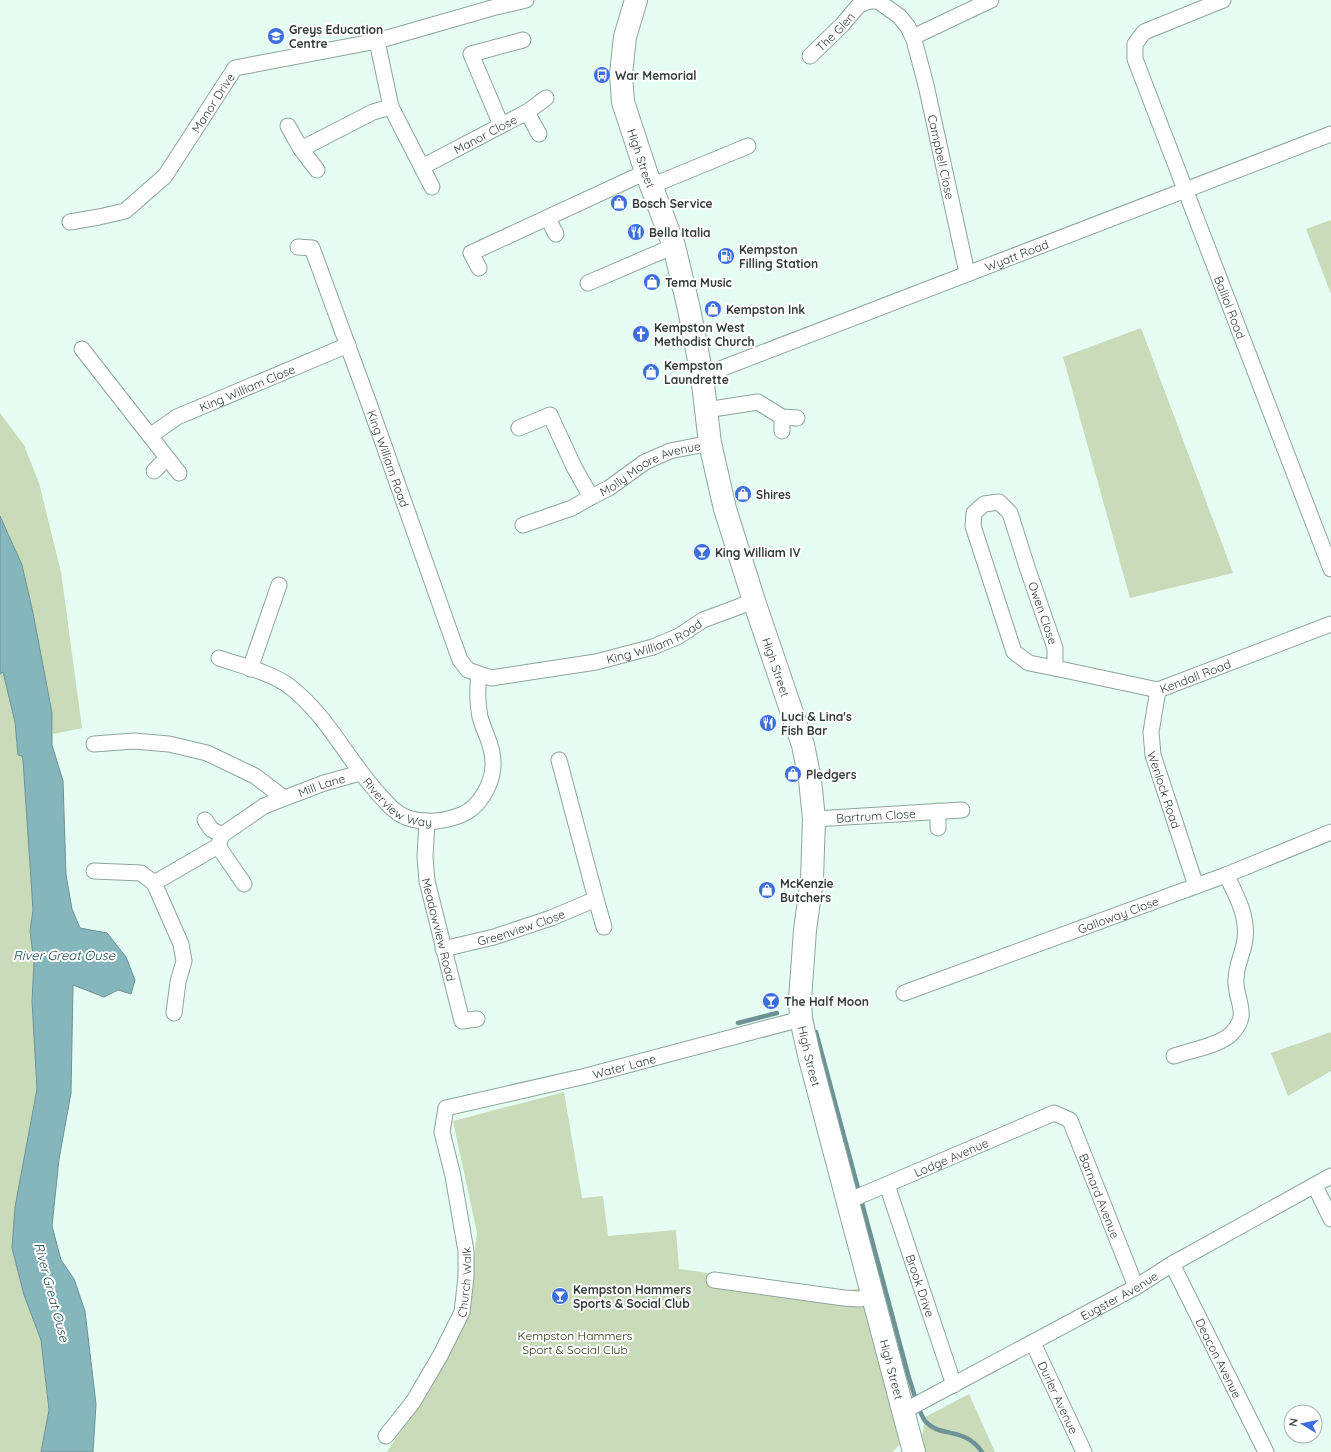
<svg xmlns="http://www.w3.org/2000/svg" width="1331" height="1452" font-family="Quicksand,sans-serif">
<rect width="100%" height="100%" fill="#e5fdf3"/>
<path fill="#cadbba" d="M1331,220V294L1306,229Z
M1141,328L1233,573L1130,598L1063,357Z
M0,413L24,445L39,483L61,572L82,728L53,734L52,713L22,565L0,516Z
M3,671L15,722L18,755L22,756L23,760L33,910L30,931L34,962L32,1001L37,1089L15,1207L12,1248L24,1295L41,1340L49,1410L41,1452H0V674Z
M1331,1032V1071L1288,1096L1271,1053Z
M564,1092L582,1198L603,1196L608,1236L676,1230L679,1269L843,1291L864,1288L896,1406L899,1445L893,1452H387L431,1382L467,1312L477,1233L453,1121Z
M969,1394L995,1452H925L922,1438L925,1417Z"/>
<path fill="#84b6bc" stroke="#6c9295" d="M0,516L22,565L33,613L52,713V745L63,781L66,875L72,909L80,928L107,933L126,957L135,980L131,994L118,990L104,997L73,985L71,1093L59,1159L52,1226L61,1260L74,1279L85,1311L96,1404L93,1452H41L49,1410L41,1340L24,1295L12,1248L15,1207L37,1089L32,1001L34,962L30,931L33,910L23,760L22,756L18,755L15,722L3,672L0,674Z"/>
<g fill="none" stroke-linecap="round" stroke-linejoin="round">
<path stroke="#6c9295" stroke-width="4.5" d="M738,1023L777,1013
M816,1032L909,1378C913,1389 919,1415 926,1422C940,1438 964,1426 982,1452"/>
<g stroke="#8ea59b" stroke-width="17">
<g id="street">
<path id="s1" d="M1223,0L1144,32L1135,44V59L1331,569"/>
<path d="M913,37L991,0"/>
<path d="M377,41L391,107L432,187"/>
<path id="s2" d="M810,56L842,25L859,5L869,1H878L899,16L908,27L914,40L926,85L967,273"/>
<path d="M527,112L539,134"/>
<path d="M501,125L471,54L523,40"/>
<path d="M288,126L301,149L317,170"/>
<path d="M301,149L373,112L391,107"/>
<path id="s3" d="M422,167L527,112L546,98"/>
<path d="M651,186L748,146"/>
<path d="M548,219L556,234"/>
<path id="s4" d="M70,222L99,217L125,211L165,176L235,68L377,41L492,8L526,0"/>
<path id="s5" d="M298,247L312,248L371,409L451,635L460,660L468,670L491,678L596,662L653,647L679,636L703,620L754,601"/>
<path d="M479,268L471,253L646,172"/>
<path d="M588,283L674,246"/>
<path d="M82,349L179,473"/>
<path id="s6" d="M702,376L1331,134"/>
<path d="M706,410L758,402L782,417L797,418"/>
<path id="s7" d="M519,428L550,415L574,467L591,497L609,488L645,462L670,451L710,443"/>
<path d="M782,431V417"/>
<path id="s8" d="M150,436L177,417L348,345"/>
<path d="M154,471L167,458"/>
<path d="M999,502L1010,513L1028,570L1055,648V668L1029,663L1014,652L973,526L974,513L984,504Z"/>
<path d="M523,525L572,508L591,497"/>
<path id="s9" d="M219,658C242,666 270,672 289,686C326,714 346,757 376,791C386,802 394,813 408,818C426,824 445,821 461,815C479,808 492,785 493,766C494,748 485,734 480,717C477,702 477,690 479,675"/>
<path id="s10" d="M1055,668L1158,690L1331,624"/>
<path d="M250,669L279,585"/>
<path id="s11" d="M1158,690L1151,732L1153,755L1196,886"/>
<path d="M94,744L134,741L169,744L207,753L255,776L284,798"/>
<path d="M559,760L596,899"/>
<path d="M938,811V828"/>
<path id="s12" d="M814,819L962,810"/>
<path d="M205,820L211,829L222,835"/>
<path id="s13" d="M427,821L425,857L427,881L462,1021L477,1019"/>
<path d="M218,846L244,884"/>
<path d="M94,871L141,873L154,883"/>
<path id="s14" d="M443,949L494,937L551,918L596,899L604,927"/>
<path id="s15" d="M904,993L1226,875L1331,832"/>
<path id="s16" d="M174,1013L178,982L184,961L181,944L154,883L218,846L222,835L264,806L324,783L360,773"/>
<path d="M1174,1056C1188,1051 1221,1045 1231,1034C1250,1015 1237,1004 1236,983C1235,969 1241,958 1244,945C1250,920 1237,896 1226,875"/>
<path id="s17" d="M887,1185L954,1385"/>
<path d="M1315,1186L1331,1219"/>
<path id="s18" d="M848,1201L1054,1113L1070,1120L1136,1287"/>
<path id="s19" d="M1172,1264L1266,1452"/>
<path d="M714,1280L844,1298L860,1299L873,1295"/>
<path id="s20" d="M1033,1343L1084,1452"/>
<path id="s21" d="M904,1411L1136,1287L1172,1264L1331,1176"/>
<path id="s22" d="M386,1436L413,1402L440,1356L462,1312L466,1277V1251L453,1176L442,1132L446,1108L586,1076L801,1019"/>
</g>
</g>
<g stroke="#8ea59b" stroke-width="24">
<g id="secondary">
<path id="s23" d="M636,0L625,37L623,55L621,75L623,102L646,172L674,246L689,309L702,376L710,443L725,509L754,601L803,745L810,780L814,819L812,879L805,930L800,1000L801,1019L810,1059L914,1452"/>
</g>
</g>
<use href="#street" stroke="#fff" stroke-width="15"/>
<use href="#secondary" stroke="#fff" stroke-width="22"/>
</g>
<defs>
<g id="school-disc" transform="scale(0.9)"><circle r="9.5" fill="#3d6edf" stroke="#fff"/><path d="M0-5L7-2L0 1L-7-2ZM-4 1L0 2.5L4 1V4Q0 6-4 4Z" fill="#fff"/></g>
<g id="bus-disc" transform="scale(0.9)"><circle r="9.5" fill="#3d6edf" stroke="#fff"/><path d="M-5-6H5V4H4V6H2V4H-2V6H-4V4H-5ZM-3.5-4V0h7V-4ZM-3.5 1.2v1.5H-2V1.2ZM2 1.2v1.5H3.5V1.2Z" fill="#fff"/></g>
<g id="shop-disc" transform="scale(0.9)"><circle r="9.5" fill="#3d6edf" stroke="#fff"/><path d="M-5-2.5h2.3a2.7 3.5 0 0 1 5.4 0H5L5.5 6h-11ZM-1.5-2.5h3a1.5 2.3 0 0 0-3 0Z" fill="#fff"/></g>
<g id="restaurant-disc" transform="scale(0.9)"><circle r="9.5" fill="#3d6edf" stroke="#fff"/><path d="M-5-6h1v4h1v-4h1v4h1v-4h1v5L-1.5 .5V6h-2V.5L-5-1ZM5-6V6H3V1.5H1.5Q1.5-4 5-6Z" fill="#fff"/></g>
<g id="fuel-disc" transform="scale(0.9)"><circle r="9.5" fill="#3d6edf" stroke="#fff"/><path d="M-5.5-6h7V0h2V4h1.3V-2.5L3-4.5l.8-.8L6-3V5H2.5V1h-1V6h-7ZM-4.2-4.7v3.2H.2V-4.7Z" fill="#fff"/></g>
<g id="church-disc" transform="scale(0.9)"><circle r="9.5" fill="#3d6edf" stroke="#fff"/><path d="M-1.2-6h2.4v3.5h3.3v2.4h-3.3V6h-2.4V-.1h-3.3v-2.4h3.3Z" fill="#fff"/></g>
<g id="bar-disc" transform="scale(0.9)"><circle r="9.5" fill="#3d6edf" stroke="#fff"/><path d="M-6-5H6L.8 .8V4.5H3.5V6h-7V4.5H-.8V.8Z" fill="#fff"/></g>
</defs>
<g fill-rule="evenodd">
<use href="#school-disc" x="276" y="36"/>
<use href="#bus-disc" x="602" y="75"/>
<use href="#shop-disc" x="619" y="203"/>
<use href="#restaurant-disc" x="636" y="232"/>
<use href="#fuel-disc" x="726" y="256"/>
<use href="#shop-disc" x="652" y="282"/>
<use href="#shop-disc" x="713" y="309"/>
<use href="#church-disc" x="641" y="334"/>
<use href="#shop-disc" x="651" y="372"/>
<use href="#shop-disc" x="743" y="494"/>
<use href="#bar-disc" x="702" y="552"/>
<use href="#restaurant-disc" x="768" y="723"/>
<use href="#shop-disc" x="793" y="774"/>
<use href="#shop-disc" x="767" y="890"/>
<use href="#bar-disc" x="771" y="1001"/>
<use href="#bar-disc" x="560" y="1296"/>
</g>
<g text-anchor="middle" dominant-baseline="central" stroke-width="4" stroke-linejoin="round" paint-order="stroke">
<g font-size="12" font-weight="bold" fill="#333d39" stroke="#fff" text-anchor="start">
<text x="289" y="29">Greys Education<tspan x="289" dy="14">Centre</tspan></text>
<text x="615" y="75">War Memorial</text>
<text x="632" y="203">Bosch Service</text>
<text x="649" y="232">Bella Italia</text>
<text x="739" y="249">Kempston<tspan x="739" dy="14">Filling Station</tspan></text>
<text x="665" y="282">Tema Music</text>
<text x="726" y="309">Kempston Ink</text>
<text x="654" y="327">Kempston West<tspan x="654" dy="14">Methodist Church</tspan></text>
<text x="664" y="365">Kempston<tspan x="664" dy="14">Laundrette</tspan></text>
<text x="756" y="494">Shires</text>
<text x="715" y="552">King William IV</text>
<text x="781" y="716">Luci &amp; Lina's<tspan x="781" dy="14">Fish Bar</tspan></text>
<text x="806" y="774">Pledgers</text>
<text x="780" y="883">McKenzie<tspan x="780" dy="14">Butchers</tspan></text>
<text x="784" y="1001">The Half Moon</text>
<text x="573" y="1289">Kempston Hammers<tspan x="573" dy="14">Sports &amp; Social Club</tspan></text>
</g>
<g font-size="12" fill="#333d39" stroke="#fff">
<text stroke="none"><textPath href="#s2" startOffset="35">The Glen</textPath></text>
<text stroke="none"><textPath href="#s4" startOffset="197">Manor Drive</textPath></text>
<text stroke="none"><textPath href="#s3" startOffset="71">Manor Close</textPath></text>
<text stroke="none"><textPath href="#s2" startOffset="265">Campbell Close</textPath></text>
<text stroke="none"><textPath href="#s23" startOffset="163">High Street</textPath></text>
<text stroke="none"><textPath href="#s6" startOffset="337">Wyatt Road</textPath></text>
<text stroke="none"><textPath href="#s1" startOffset="381">Balliol Road</textPath></text>
<text stroke="none"><textPath href="#s8" startOffset="109">King William Close</textPath></text>
<text stroke="none"><textPath href="#s5" startOffset="238">King William Road</textPath></text>
<text stroke="none"><textPath href="#s7" startOffset="192">Molly Moore Avenue</textPath></text>
<text transform="translate(1043 613) rotate(71)">Owen Close</text>
<text stroke="none"><textPath href="#s5" startOffset="657">King William Road</textPath></text>
<text stroke="none"><textPath href="#s23" startOffset="691">High Street</textPath></text>
<text stroke="none"><textPath href="#s10" startOffset="145">Kendall Road</textPath></text>
<text stroke="none"><textPath href="#s16" startOffset="335">Mill Lane</textPath></text>
<text stroke="none"><textPath href="#s11" startOffset="102">Wenlock Road</textPath></text>
<text stroke="none"><textPath href="#s9" startOffset="238">Riverview Way</textPath></text>
<text stroke="none"><textPath href="#s12" startOffset="62">Bartrum Close</textPath></text>
<text stroke="none"><textPath href="#s15" startOffset="228">Galloway Close</textPath></text>
<text stroke="none"><textPath href="#s14" startOffset="81">Greenview Close</textPath></text>
<text stroke="none"><textPath href="#s13" startOffset="110">Meadowview Road</textPath></text>
<text stroke="none"><textPath href="#s23" startOffset="1087">High Street</textPath></text>
<text stroke="none"><textPath href="#s22" startOffset="536">Water Lane</textPath></text>
<text stroke="none"><textPath href="#s18" startOffset="112">Lodge Avenue</textPath></text>
<text stroke="none"><textPath href="#s18" startOffset="323">Barnard Avenue</textPath></text>
<text stroke="none"><textPath href="#s22" startOffset="176">Church Walk</textPath></text>
<text stroke="none"><textPath href="#s17" startOffset="106">Brook Drive</textPath></text>
<text stroke="none"><textPath href="#s21" startOffset="244">Eugster Avenue</textPath></text>
<text stroke="none"><textPath href="#s19" startOffset="105">Deacon Avenue</textPath></text>
<text stroke="none"><textPath href="#s23" startOffset="1411">High Street</textPath></text>
<text stroke="none"><textPath href="#s20" startOffset="60">Durler Avenue</textPath></text>
</g>
<g font-size="12" fill="#1e3007" stroke="#fff">
<text x="575" y="1335">Kempston Hammers<tspan x="575" dy="14">Sport &amp; Social Club</tspan></text>
</g>
<g font-size="13" font-style="italic" fill="#1c494f" stroke="#fff">
<text x="64" y="955">River Great Ouse</text>
<text transform="translate(52 1292) rotate(75)">River Great Ouse</text>
</g>
</g>
<g transform="translate(1303 1424) rotate(280)"><circle r="19" fill="#ffffff" stroke="#adb1b0"/>
<path d="M0-3L7 15L0 10L-7 15Z" fill="#3d6edf"/>
<text y="-6" font-size="11" font-weight="bold" text-anchor="middle" fill="#333d39">N</text>
</g>
</svg>
